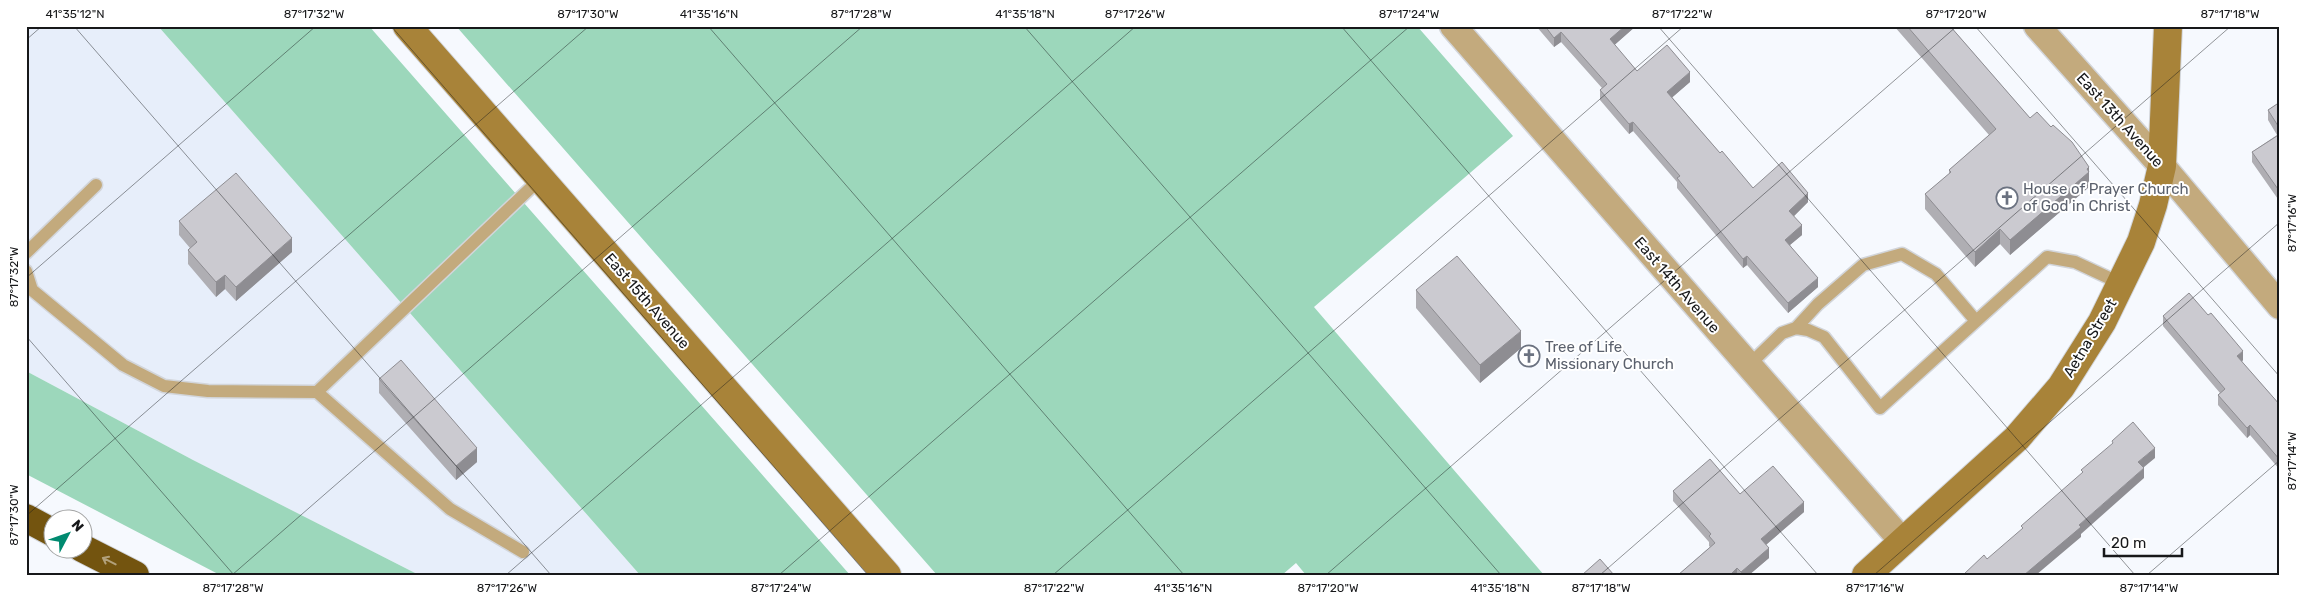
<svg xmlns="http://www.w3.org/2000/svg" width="2306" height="601" font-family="Rubik,sans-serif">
<rect width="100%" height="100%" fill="#f6f9fe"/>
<path fill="#e7eefa" d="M26,26H158L640,575H419L193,460L26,371Z"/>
<path fill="#9cd7bb" d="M158,26H369L850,575H640Z
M456,26H1417L1513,136L1314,307L1544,575H1306L1296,563L1282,575H937Z
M26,371L193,460L419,575H220L26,474Z"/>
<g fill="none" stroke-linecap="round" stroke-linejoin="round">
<g stroke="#d2d5da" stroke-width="15">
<path id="lane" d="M26,253L96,185
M26,271L32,290L123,365L164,386L208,391L317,392L540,179
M1796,328L1818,304L1863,265L1902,254L1936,274L1976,321
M1748,366L1782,333L1796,328L1808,330L1824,337L1880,408L2047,257L2075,262L2122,284
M317,392L450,509L523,552"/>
</g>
<g stroke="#d2d5da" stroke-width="29">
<path id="street" d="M1453,26L1903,542
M2037,26L2162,166L2280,306"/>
</g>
<g stroke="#d2d5da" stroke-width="30">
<path id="secondary" d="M407,26L887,575
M1866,575L2017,438L2061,387L2102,322L2141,242L2153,205L2162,166L2168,26"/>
</g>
<g stroke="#d2d5da" stroke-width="30">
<path id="highway" d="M26,518L52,532
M82,548L135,575"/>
</g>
<use href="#lane" stroke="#c3aa7d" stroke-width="12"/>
<use href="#street" stroke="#c3aa7d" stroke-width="26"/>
<use href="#secondary" stroke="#a88339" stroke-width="28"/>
<use href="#highway" stroke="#73540f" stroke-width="28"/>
</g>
<path fill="#afaeb3" d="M1536,26H1636L1614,45L1637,71L1690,82L1672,97L1720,153L1753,188L1808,202L1794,216L1802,235L1790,245L1818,287L1788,313L1747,265L1743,268L1677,188V182L1633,131L1629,134L1600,100V90L1602,88L1561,42L1554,47Z
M1894,26H1950L2030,118L2089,182V187L2010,255L2000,244L1975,267L1925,209V194L1949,174V170L1989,135Z
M2280,102V202L2252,162V152L2277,135L2268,120V110Z
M179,221L292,252L236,301L225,289L216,297L188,264V250L190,248L179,235Z
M1416,290L1521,348L1480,383L1416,308Z
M2163,316L2243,360L2242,362L2280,405V470L2250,435L2247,438L2218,405V395L2220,393L2163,326Z
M379,379L477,462L456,480L379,393Z
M1673,491L1740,494L1804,512L1766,545L1769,558L1749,575H1678L1710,547L1709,546V542L1673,501Z"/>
<path fill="#8e8d92" d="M1625,26H1636L1610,49V39Z
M1561,32V42L1554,47V38Z
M1690,72V82L1667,102V92Z
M1633,122V131L1629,134V124Z
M2089,167V187L2010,255V240Z
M1808,193V202L1789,221V211Z
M1802,225V235L1785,249V240Z
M2000,229V244L1975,267V252Z
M292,238V252L236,301V287Z
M1747,256V265L1743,268V259Z
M225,275V289L216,297V282Z
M1818,278V287L1788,313V303Z
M1521,331V348L1480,383V365Z
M2243,351V360L2237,366V356Z
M2250,425V435L2247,438V428Z
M477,448V462L456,480V466Z
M2155,448V458L2138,472V462Z
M2144,468V478L2081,534V537L2036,575H2024L2079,525Z
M1804,502V512L1761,549V539Z
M1769,548V558L1749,575H1741V572Z
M1737,568V575H1730Z"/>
<path fill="#cbcad0" stroke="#8e8d92" d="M1545,26H1625L1610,39L1637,71L1667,45L1690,72L1667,92L1720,153L1722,151L1753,188L1782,162L1808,193L1789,211L1802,225L1785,240L1818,278L1788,303L1747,256L1743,259L1677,178L1680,176L1633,122L1629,124L1600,90L1607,84L1561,32L1554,38Z
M1907,26H1950L2030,118L2037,112L2051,127L2053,125L2072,142L2089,167L2087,169L2089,172L2010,240L2000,229L1975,252L1925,194L1951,172L1949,170L1996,129Z
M2280,102V129L2268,110Z
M2280,134V192L2252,152Z
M236,173L292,238L236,287L225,275L216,282L188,250L197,242L179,221Z
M1457,256L1521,331L1480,365L1416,290Z
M2189,293L2208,315L2211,313L2243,351L2237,356L2280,405V460L2250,425L2247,428L2218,395L2225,389L2163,316Z
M401,360L477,448L456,466L379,379Z
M2133,422L2155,448L2138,462L2144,468L2079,525L2081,527L2024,575H1963L1984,555L1987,559L2023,528L2021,526L2083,472L2081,470L2113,443L2112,441Z
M1710,459L1740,494L1773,466L1804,502L1761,539L1769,548L1741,572L1737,568L1730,575H1678L1715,543L1709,536L1711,534L1673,491Z
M1600,559L1614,575H1582Z"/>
<defs><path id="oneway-shaft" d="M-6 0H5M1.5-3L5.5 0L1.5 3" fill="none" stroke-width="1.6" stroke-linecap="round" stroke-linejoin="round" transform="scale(1.25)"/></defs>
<use stroke="#b2a17b" href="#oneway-shaft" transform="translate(109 561) rotate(-153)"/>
<path fill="none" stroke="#17181a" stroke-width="1" stroke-opacity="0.45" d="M74,26L551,575M391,26L868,575M708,26L1184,575M1024,26L1501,575M1341,26L1818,575M1658,26L2135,575M1975,26L2280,377M26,40L42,26M26,278L316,26M26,336L234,575M26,516L589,26M232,575L863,26M506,575L1136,26M779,575L1410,26M1053,575L1684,26M1326,575L1957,26M1600,575L2231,26M1874,575L2280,222M2147,575L2280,460"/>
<defs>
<g id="church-ring" transform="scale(1.125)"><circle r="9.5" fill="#fff" stroke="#6b7280" stroke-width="1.5"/><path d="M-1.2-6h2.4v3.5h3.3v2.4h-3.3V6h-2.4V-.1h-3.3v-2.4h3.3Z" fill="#6b7280"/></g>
</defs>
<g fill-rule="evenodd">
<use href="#church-ring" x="2007" y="198"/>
<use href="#church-ring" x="1529" y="356"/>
</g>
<g text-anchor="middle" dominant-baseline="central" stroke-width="4" stroke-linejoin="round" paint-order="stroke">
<g font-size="15" fill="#17181a" stroke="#fff">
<text transform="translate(2120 120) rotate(48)">East 13th Avenue</text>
<text transform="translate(1677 285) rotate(49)">East 14th Avenue</text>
<text transform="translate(647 301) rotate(49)">East 15th Avenue</text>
<text transform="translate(2090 338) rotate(-59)">Aetna Street</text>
</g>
<g font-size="15" fill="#5b616d" stroke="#fff" text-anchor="start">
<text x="2023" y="189">House of Prayer Church<tspan x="2023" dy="17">of God in Christ</tspan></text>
<text x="1545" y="347">Tree of Life<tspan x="1545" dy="17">Missionary Church</tspan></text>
</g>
</g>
<rect width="2306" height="601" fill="none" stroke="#ffffff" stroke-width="55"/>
<g transform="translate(68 534) rotate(49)"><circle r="24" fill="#ffffff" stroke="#a2a3a3"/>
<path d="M0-4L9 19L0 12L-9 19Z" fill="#008a70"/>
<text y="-8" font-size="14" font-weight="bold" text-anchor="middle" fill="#17181a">N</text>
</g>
<path d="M2104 548v8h78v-8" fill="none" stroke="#17181a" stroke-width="2.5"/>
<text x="2111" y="548" font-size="15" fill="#17181a" stroke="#ffffff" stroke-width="4" paint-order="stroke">20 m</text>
<rect x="28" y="28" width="2250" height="546" fill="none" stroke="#17181a" stroke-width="2"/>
<g font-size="12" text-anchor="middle" fill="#17181a">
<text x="75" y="18">41°35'12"N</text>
<text x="314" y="18">87°17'32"W</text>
<text x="588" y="18">87°17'30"W</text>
<text x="709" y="18">41°35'16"N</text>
<text x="861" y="18">87°17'28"W</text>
<text x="1025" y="18">41°35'18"N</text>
<text x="1135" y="18">87°17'26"W</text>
<text x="1409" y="18">87°17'24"W</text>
<text x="1682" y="18">87°17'22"W</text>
<text x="1956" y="18">87°17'20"W</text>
<text x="2230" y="18">87°17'18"W</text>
<text transform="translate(2292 223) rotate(-90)" y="4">87°17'16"W</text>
<text transform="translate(14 277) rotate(-90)" y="4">87°17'32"W</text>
<text transform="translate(2292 461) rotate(-90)" y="4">87°17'14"W</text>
<text transform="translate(14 515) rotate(-90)" y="4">87°17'30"W</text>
<text x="233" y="592">87°17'28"W</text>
<text x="507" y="592">87°17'26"W</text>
<text x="781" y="592">87°17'24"W</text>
<text x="1054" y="592">87°17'22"W</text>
<text x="1183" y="592">41°35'16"N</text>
<text x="1328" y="592">87°17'20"W</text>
<text x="1500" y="592">41°35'18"N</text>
<text x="1601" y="592">87°17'18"W</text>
<text x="1875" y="592">87°17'16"W</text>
<text x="2149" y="592">87°17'14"W</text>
</g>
</svg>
